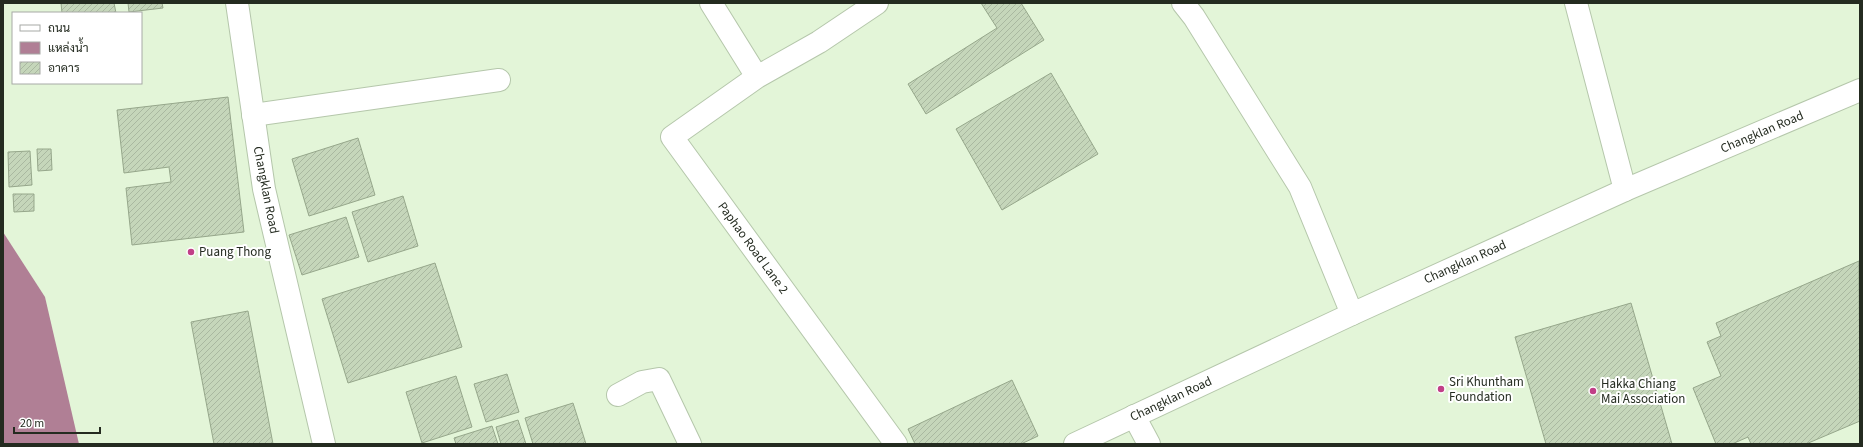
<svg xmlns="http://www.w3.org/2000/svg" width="1863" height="447" font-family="'Source Sans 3',Sarabun,sans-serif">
<defs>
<pattern id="building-hatch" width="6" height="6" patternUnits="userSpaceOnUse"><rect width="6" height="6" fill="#c5d6ba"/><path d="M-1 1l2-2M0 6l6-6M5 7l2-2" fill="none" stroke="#a9b8a0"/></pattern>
</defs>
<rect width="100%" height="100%" fill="#e3f5d8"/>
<path fill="#b07f95" d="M3,232L45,297L79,444H3Z"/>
<path fill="url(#building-hatch)" stroke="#96a78b" d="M61,3H114L116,13H62Z
M128,3H162L163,8L129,12Z
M981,3H1021L1044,40L926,114L908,84L997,28Z
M1051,73L1098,154L1002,210L956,129Z
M228,97L244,232L132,245L126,188L171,182L169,167L124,173L117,110Z
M358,138L375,195L309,216L292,159Z
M37,149H51L52,170L38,171Z
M30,151L32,185L9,187L8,152Z
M13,194H34V211L14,212Z
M403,196L418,246L368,262L352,212Z
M346,217L359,257L302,275L289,235Z
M1859,261L1860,421L1806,444H1751L1748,437L1732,444H1716L1693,388L1721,376L1707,342L1721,336L1716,323Z
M435,263L462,347L348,383L322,299Z
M1631,303L1672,444H1546L1515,337Z
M248,311L273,444H214L191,322Z
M507,374L519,412L486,422L474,384Z
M456,376L472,427L422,443L406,392Z
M1012,380L1038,436L1021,444H915L908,429Z
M573,403L586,444H533L525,418Z
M518,420L526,444H501L496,427Z
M492,426L498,444H456L454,438Z"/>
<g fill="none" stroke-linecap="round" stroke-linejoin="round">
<g stroke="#b5c7ab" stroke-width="24">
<path id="street" d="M711,3L757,77
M877,3L819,42L757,77L672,137L896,444
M1183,3L1194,17L1300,187L1352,314
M1576,3L1625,190
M253,115L499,80
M618,395L642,382L659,379L690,444
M1134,416L1149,444"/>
</g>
<g stroke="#b5c7ab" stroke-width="24">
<path id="secondary" d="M237,3L264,189L324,444
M1075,444L1352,314L1625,190L1860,90"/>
</g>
<use href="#street" stroke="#fff" stroke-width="22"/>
<use href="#secondary" stroke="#fff" stroke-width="22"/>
</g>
<g fill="#c13f87" stroke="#fff" stroke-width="1.5">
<circle cx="191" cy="252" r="4"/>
<circle cx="1441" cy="389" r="4"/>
<circle cx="1593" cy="391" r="4"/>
</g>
<g text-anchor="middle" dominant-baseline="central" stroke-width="4" stroke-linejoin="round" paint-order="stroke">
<g font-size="13" fill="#242b20" stroke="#fff">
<text transform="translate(1762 132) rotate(-23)">Changklan Road</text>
<text transform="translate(266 190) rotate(79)">Changklan Road</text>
<text transform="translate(753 248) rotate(54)">Paphao Road Lane 2</text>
<text transform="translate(1465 262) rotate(-24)">Changklan Road</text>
<text transform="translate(1171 399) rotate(-25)">Changklan Road</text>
</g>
<g font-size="13" fill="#242b20" stroke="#fff" text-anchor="start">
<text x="199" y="252">Puang Thong</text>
<text x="1449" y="382">Sri Khuntham<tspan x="1449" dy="15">Foundation</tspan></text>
<text x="1601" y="384">Hakka Chiang<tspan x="1601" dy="15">Mai Association</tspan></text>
</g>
</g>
<rect width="1863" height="447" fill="none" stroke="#242b20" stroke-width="8"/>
<rect x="12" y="12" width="130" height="72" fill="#ffffff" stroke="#a7aaa6"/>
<rect x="20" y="25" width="20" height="6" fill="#ffffff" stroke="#a7aaa6"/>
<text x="48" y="32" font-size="12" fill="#242b20">ถนน</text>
<rect x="20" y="42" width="20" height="12" fill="#b07f95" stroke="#a7aaa6"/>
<text x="48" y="52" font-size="12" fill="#242b20">แหล่งน้ำ</text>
<rect x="20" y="62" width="20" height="12" fill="url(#building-hatch)" stroke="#a7aaa6"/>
<text x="48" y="72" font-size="12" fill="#242b20">อาคาร</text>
<path d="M14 427v6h86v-6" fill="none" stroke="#242b20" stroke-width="2"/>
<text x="20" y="427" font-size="12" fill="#242b20" stroke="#ffffff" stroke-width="3" paint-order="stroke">20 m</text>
</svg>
